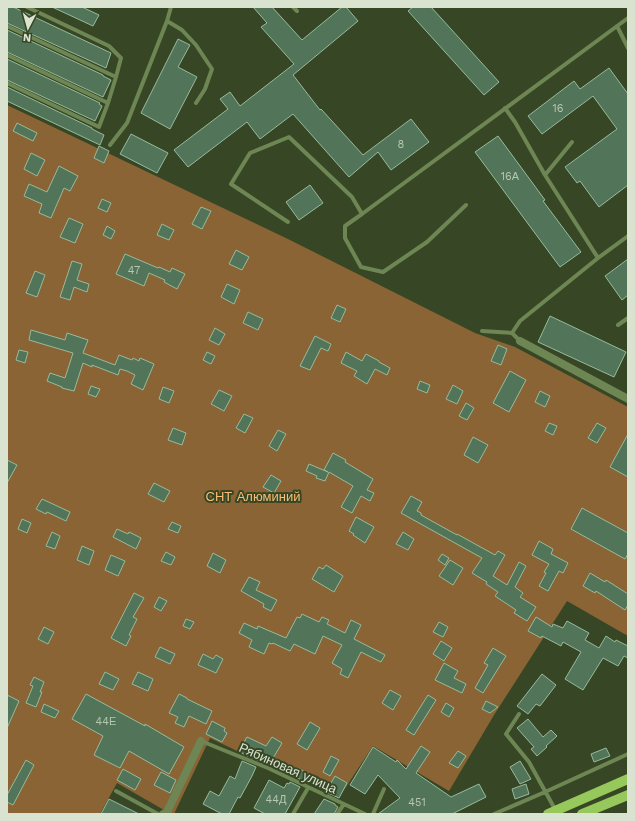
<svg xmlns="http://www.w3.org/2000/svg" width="635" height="821" font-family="'Work Sans',sans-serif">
<rect width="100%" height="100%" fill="#374725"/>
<path fill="#8b6435" d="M7,105L292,241L475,333L515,347L628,407V636L567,601L494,715L449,791L373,746L340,796L295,774L269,765L259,760H256L210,738L174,814H171L117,783L100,814H7Z"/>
<path fill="#527458" stroke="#97bb9d" d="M7,7H13L111,53L106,68L7,23Z
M52,7H82L99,15L93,26Z
M253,7H272L302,40L342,7H346L358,21L293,75L320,110L321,109L363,155L411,119L429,142L391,170L378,152L349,177L293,114L260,139L247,122L188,167L174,150L228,109L220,99L230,92L240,106L294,64L261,27L267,23Z
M413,7H431L499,82L484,95L408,11Z
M7,30L103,75V76L111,80L103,97L7,52Z
M178,39L190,45L178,67L197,77L170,129L141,113Z
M7,59L100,103L99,104L102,106L95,121L7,80Z
M609,68L628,94V185L599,207L580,181L577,183L565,167L617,129L593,96L542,134L528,116L574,81L580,89Z
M7,87L92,128V129L104,135L100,145L7,101Z
M17,123L37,133L33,141L13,131Z
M131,134L168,153L157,173L120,154Z
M498,136L545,200L543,201L581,252L560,267L475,152Z
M99,146L109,151L104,163L94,158Z
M31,153L45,160L37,176L24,169Z
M59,166L78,176L70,191L64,188L51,218L39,213L42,204L24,196L29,184L47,192Z
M310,185L323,203L299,220L286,202Z
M102,199L111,203L107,212L98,208Z
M201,207L211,211L202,229L192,224Z
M69,218L83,224L75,243L60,237Z
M162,224L174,230L169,240L157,235Z
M107,226L115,231L111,239L103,235Z
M236,250L249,257L242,270L229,264Z
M125,254L158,268L159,267L170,272L172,268L185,274L177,289L164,282L165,280L149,273L144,286L116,274Z
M628,259V295L622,300L605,276Z
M72,261L82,264L77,280L89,284L87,292L74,287L70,300L60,297Z
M35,271L45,275L37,297L26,293Z
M227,284L240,290L234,304L221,297Z
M337,305L346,309L340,322L331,318Z
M248,312L263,319L258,330L243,323Z
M550,316L626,352L614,377L538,342Z
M215,328L225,334L219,345L209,340Z
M31,330L65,340L67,333L88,340L83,353L115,365L119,355L132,360L133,358L139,361L140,358L154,364L143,390L131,384L135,375L127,371L120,369L118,375L92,365V367L83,363L74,391L62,388V387L47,381L50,373L65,378L73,353L29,340Z
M315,336L331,344L328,351L321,348L310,370L300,366Z
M498,345L507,349L501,365L491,361Z
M19,350L28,352L25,363L16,360Z
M207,352L215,356L211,364L203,360Z
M346,352L362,361L366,354L379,361V362L390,368L387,375L375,369L367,384L354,376L357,371L341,363Z
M510,371L526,380L509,412L493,403Z
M420,381L430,385L427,393L417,389Z
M453,385L463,391L457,404L446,399Z
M91,386L100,389L96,397L88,394Z
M163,387L174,391L169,403L159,399Z
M219,390L232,396L224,411L211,404Z
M540,391L550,396L545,407L535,402Z
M466,403L474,408L467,420L459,416Z
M244,414L253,418L245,433L236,428Z
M549,423L557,426L553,435L545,431Z
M597,423L606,428L597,443L588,438Z
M173,428L186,433L182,445L168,440Z
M278,430L286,434L277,451L269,446Z
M628,434V477L610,467Z
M473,437L488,445L478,463L464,455Z
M333,453L346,460L345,462L373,479L367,490L374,493L370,501L361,496L352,513L341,507L353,486L329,472L325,481L316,478L317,476L306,471L309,464L328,472L324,470Z
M7,460L17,465L7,483Z
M271,475L281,481L274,493L263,487Z
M154,483L170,491L164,502L148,494Z
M411,496L422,502L417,511L421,513V515L457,535V534L495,555L498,551L505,555L493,576L507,585L519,562L526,566L515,587L523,593L520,597L536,607L527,621L514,613L516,610L495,596L498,592L486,584L487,582L472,573L482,558L401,513Z
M42,499L70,512L66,521L47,512L46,514L36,509Z
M582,508L628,533V554L625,559L571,529Z
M356,517L374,527L365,543L353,535L354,534L349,531Z
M22,519L31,523L27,533L18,529Z
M172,522L181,526L178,533L168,529Z
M117,529L128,534L129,532L141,538L136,549L113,537Z
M52,532L60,536L55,549L46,546Z
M403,532L414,539L408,550L396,544Z
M539,541L553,549L551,554L568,563L563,573L559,571L548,591L539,586L546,573L544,572L549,564L532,555Z
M82,546L94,551L89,565L77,560Z
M166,552L175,557L171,565L161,561Z
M213,553L226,560L220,573L207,566Z
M442,554L449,558L445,565L438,560Z
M111,555L125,561L118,576L105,570Z
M450,560L463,568L453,585L439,576Z
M326,565L343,576L334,592L312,579L319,567L323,569Z
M590,573L605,582L606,580L628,594V605L625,610L596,591L595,593L583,586Z
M249,577L260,582L256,590L277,600L271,611L263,607L264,604L241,591Z
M134,593L144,598L133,617L137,619L129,635L131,636L126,646L111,638Z
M159,597L167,601L161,611L154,607Z
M302,614L319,622L322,617L329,620L327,624L345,633L351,620L361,625L354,639L385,655L381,662L361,652L348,678L340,674L342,669L332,663L342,645L323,636L315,654L294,644L290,651L273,643L272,644L269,643L264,654L249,647L252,640L239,633L244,623L257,629L258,626L286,638L297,617L300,618Z
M536,617L552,627L553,624L563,628L567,621L589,633L585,640L599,648L606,636L615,642L616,640L628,646V658L624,656L618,666L603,658L583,690L565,679L581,652L563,642L561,646L542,636L541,638L528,631Z
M186,619L194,622L190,629L183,626Z
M439,622L448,627L443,637L433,632Z
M44,627L54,632L48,644L38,639Z
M441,641L452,648L444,661L433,654Z
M160,647L175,654L170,664L155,657Z
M493,648L506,656L491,680L483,693L475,688L488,665L484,663Z
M203,654L213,659L216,655L223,659L216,673L198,665Z
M444,663L458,671L454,678L466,684L462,693L435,680Z
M105,672L119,679L113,690L99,684Z
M138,672L153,679L148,691L132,684Z
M542,674L556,685L540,706L536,704L528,714L517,706Z
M34,677L44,682L40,692H42L36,707L26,703L33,686L30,685Z
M390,690L401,696L393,710L382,703Z
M86,694L145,726V724L184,747L169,774L129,751L120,768L94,755L103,736L72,719Z
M179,694L187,698V699L212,711L206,724L189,716L184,727L175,723L178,717L169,713Z
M7,695L19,701L7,728Z
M428,695L436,700L414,735L406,730Z
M486,701L498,707L490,713L482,709Z
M446,703L454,708L449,717L441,712Z
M44,704L59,711L55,718L41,712Z
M528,719L543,737L551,730L557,736L546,746L547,747L537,756L531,749L534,747L517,728Z
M212,721L225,728L224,731L227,733L222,742L206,734Z
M310,722L320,728L307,750L297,744Z
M247,737L266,746L272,737L282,743L269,765L259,760V761L245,755L239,751Z
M421,746L430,752L416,773L451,797L479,784L486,797L452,814H378L400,798L378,775L365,794L350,785L373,747L396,762L397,760L406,769Z
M606,748L610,756L594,762L591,754Z
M458,751L466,756L458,768L449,763Z
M331,756L339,760L330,776L323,772Z
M26,760L34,765L13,805L7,802V795Z
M242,761L256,767L252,776L240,798L238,797L229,814H222L203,804L210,791L219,796L230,776L235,779Z
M520,761L531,779L520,784L510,767Z
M298,768L308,774L304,781L293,776Z
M123,769L141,779L135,790L117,780Z
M161,772L176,780L170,793L154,785Z
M335,776L347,783L339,798L328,793L331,789L328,788Z
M269,780L284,788L287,783L289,784L290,782L300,787L285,814H265L254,808Z
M526,784L529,794L515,799L512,789Z
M109,799L139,814H101Z
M324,799L335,804V805L338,807L334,814H314Z"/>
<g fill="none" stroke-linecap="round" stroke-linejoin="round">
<path stroke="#6d8653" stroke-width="4" d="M293,7L297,11
M167,21L182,30L196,45L212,69L205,89L196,103
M7,26L116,77L121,58L109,46L27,7
M617,26L628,48
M7,55L108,103L99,127L7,83
M108,103L116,77
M505,108L515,122L545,175L598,258
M110,145L127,123L167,21L171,7
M545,175L572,142
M362,214L345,226V238L361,267L383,272L427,242L466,205
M288,222L231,184L250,153L289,137L352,197L362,214L628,18
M618,325L628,318
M482,331L512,333
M520,341L512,333L520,321L598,258L628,236
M519,714L506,734L529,762L556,811
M201,741L268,768L365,814
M116,791L158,814
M293,814L308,788
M337,814L344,804
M373,814L384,789
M494,814L545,792L628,754"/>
<path stroke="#6d8653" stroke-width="8" d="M520,341L628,399
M163,814L167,812L201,741"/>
<path stroke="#97c85c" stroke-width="10" d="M548,814L628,779
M582,814L628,795"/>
</g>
<g text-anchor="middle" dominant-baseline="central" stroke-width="4" stroke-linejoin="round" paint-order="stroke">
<g font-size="11" fill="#b7c7b1">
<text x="558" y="108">16</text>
<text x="401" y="144">8</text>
<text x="510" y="176">16А</text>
<text x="134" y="270">47</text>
<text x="106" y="721">44Е</text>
<text x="276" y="799">44Д</text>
<text x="417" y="802">451</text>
</g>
<g font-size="13" fill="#fbbd74" stroke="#374725">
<text x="253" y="496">СНТ Алюминий</text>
</g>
<g font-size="13" fill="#d9e3cf" stroke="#374725">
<text transform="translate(288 768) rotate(24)">Рябиновая улица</text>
</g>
</g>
<rect width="635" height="821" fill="none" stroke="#d9e3cf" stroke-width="16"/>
<g transform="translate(28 28) rotate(186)" stroke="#374725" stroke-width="3" paint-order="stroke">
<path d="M0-3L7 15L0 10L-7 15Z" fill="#d9e3cf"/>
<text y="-6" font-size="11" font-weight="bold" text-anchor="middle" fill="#d9e3cf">N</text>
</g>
</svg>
